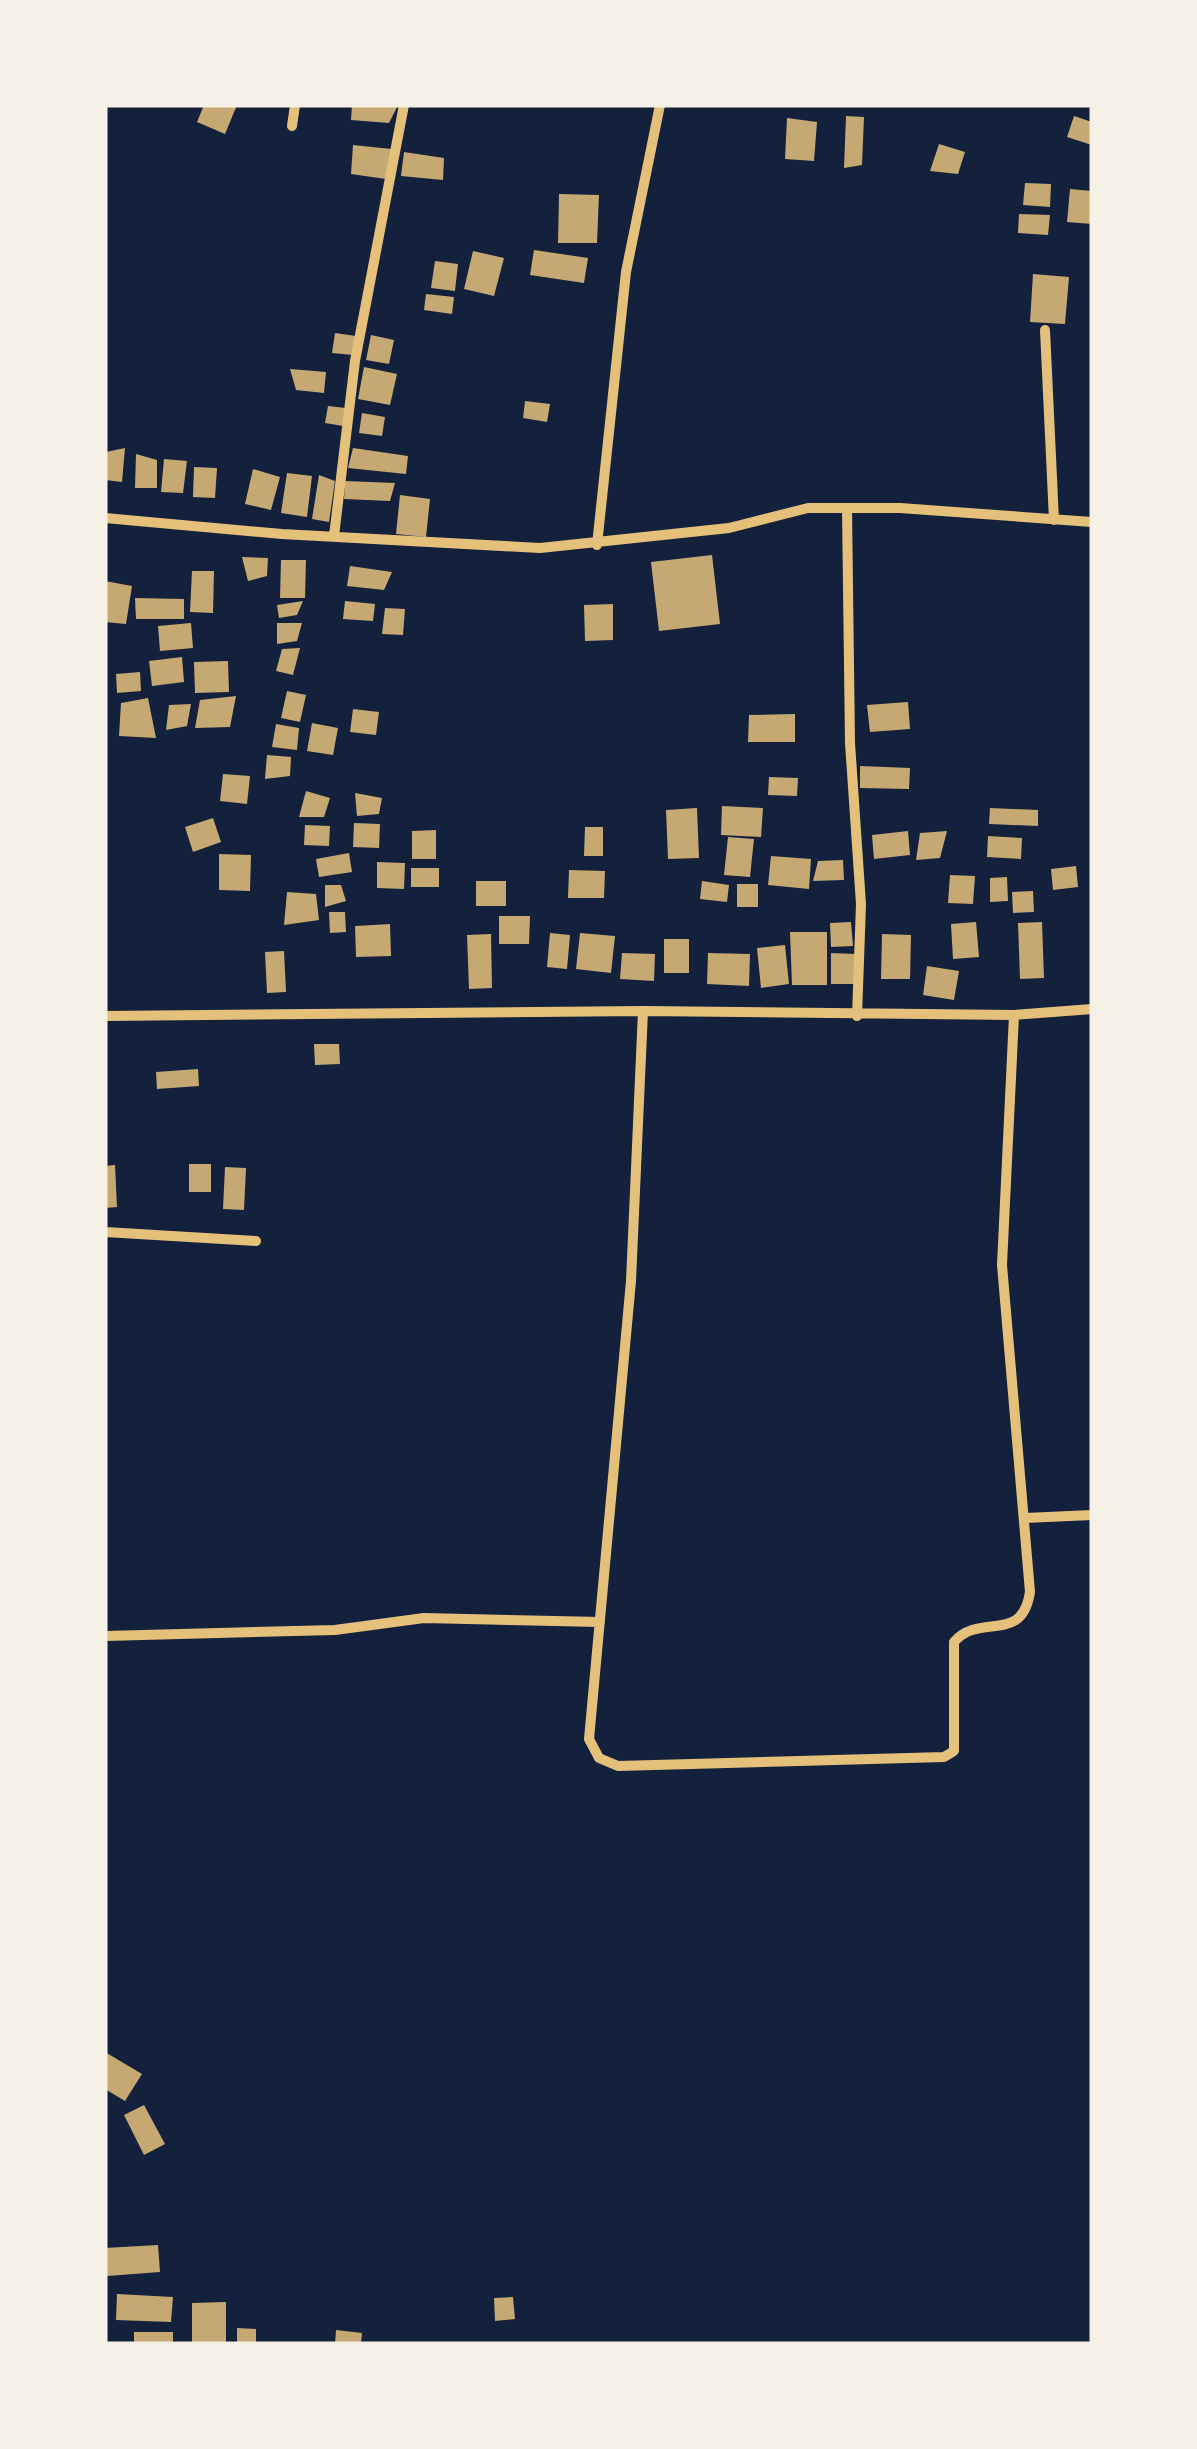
<svg xmlns="http://www.w3.org/2000/svg" width="1197" height="2449" font-family="Arial,sans-serif">
<rect width="100%" height="100%" fill="#14213d"/>
<path fill="#c6a872" d="M204,105H237L225,134L197,122Z
M352,105H398L389,123L351,120Z
M846,116L864,117L862,165L844,168Z
M1074,116L1092,122V145L1067,137Z
M787,118L817,122L814,161L785,159Z
M939,144L965,152L958,174L930,171Z
M353,145L392,149L386,179L351,174Z
M404,152L444,158L443,180L401,176Z
M1025,183L1051,184L1050,207L1023,205Z
M1070,189L1092,191V224L1067,222Z
M559,194L599,195L597,243H558Z
M1019,214L1050,215L1048,235L1018,233Z
M534,250L588,258L584,283L530,275Z
M473,251L504,258L494,296L464,289Z
M435,261L458,264L455,291L431,288Z
M1033,274L1069,277L1065,324L1030,322Z
M426,294L454,297L452,314L424,310Z
M335,333L356,336L353,355L332,353Z
M371,335L394,340L389,364L366,360Z
M364,367L397,374L390,405L358,399Z
M290,369L326,372L324,393L296,390Z
M525,401L550,404L547,422L523,418Z
M328,406L346,408L343,426L325,423Z
M362,413L385,417L382,436L359,433Z
M125,448L122,482L105,480L106,452Z
M353,448L408,456L406,474L348,468Z
M136,454L157,460V488H135Z
M164,459L187,461L183,493L161,492Z
M194,467L217,468L215,498L193,497Z
M253,469L280,477L271,510L245,504Z
M287,473L312,476L307,517L281,513Z
M319,475L335,481L329,522L312,519Z
M345,481L395,483L390,501L344,499Z
M400,495L430,499L426,537L396,534Z
M712,555L720,624L659,631L651,562Z
M242,557L268,558L267,576L248,581Z
M281,560H306L305,598H280Z
M350,566L392,572L384,590L347,586Z
M192,571H214L213,613L190,612Z
M105,581L132,586L126,624L105,622Z
M135,598L184,599V619H136Z
M303,601L297,615L279,618L277,605Z
M345,601L375,604L373,621L343,619Z
M613,604V640L585,641L584,605Z
M385,608L405,609L403,635L382,634Z
M191,623L193,648L160,651L158,626Z
M277,623H302L297,641L277,644Z
M300,648L293,675L276,671L282,649Z
M182,657L184,682L152,686L149,661Z
M228,661L229,692L195,693L194,662Z
M140,672L141,691L117,693L116,674Z
M287,691L306,695L300,722L281,718Z
M236,696L230,727L195,728L200,700Z
M148,698L156,738L119,736L121,703Z
M908,702L910,729L870,732L867,705Z
M191,704L187,726L166,730L169,705Z
M353,709L379,712L376,735L350,732Z
M795,714V742H748L749,715Z
M312,723L338,728L333,755L307,751Z
M276,724L299,728L297,750L272,747Z
M267,755L291,757L290,776L265,779Z
M860,766L910,768L909,789L860,788Z
M223,774L250,776L247,804L220,801Z
M769,777L798,778L797,796L768,795Z
M306,791L330,798L324,817H299Z
M355,793L382,798L379,814L357,816Z
M722,806L763,808L761,837L721,835Z
M697,808L699,858L668,859L666,810Z
M990,808L1038,810V826L989,824Z
M213,818L221,842L193,852L185,827Z
M354,823L380,824L379,848L353,847Z
M305,825L330,826L329,846L304,845Z
M585,827H603V856H584Z
M436,830V859H412V831Z
M908,831L910,855L874,859L872,835Z
M947,831L940,858L916,860L920,833Z
M988,836L1022,838L1021,859L987,857Z
M728,837L754,839L750,877L724,875Z
M349,853L352,872L319,877L316,859Z
M219,854L251,855L250,891L219,890Z
M771,856L811,859L809,889L768,885Z
M843,860L844,880L813,881L818,861Z
M377,862L405,863L404,889L377,888Z
M1076,866L1078,887L1053,890L1051,869Z
M411,868H439V887H411Z
M569,870L605,871L604,898H568Z
M950,875L975,876L973,904L948,903Z
M1007,877L1008,901L990,902V878Z
M476,881H506V906H476Z
M702,881L729,885L727,902L700,899Z
M737,884H758V907H737Z
M325,885H341L346,901L325,907Z
M1033,891L1034,912L1013,913L1012,892Z
M287,892L316,894L319,920L284,925Z
M329,912H345L346,932L330,933Z
M499,916H530L529,944H499Z
M851,922L853,946L831,947L830,923Z
M976,922L979,957L953,959L951,924Z
M1042,922L1044,978L1020,979L1018,923Z
M390,924L391,956L356,957L355,926Z
M790,932H827V985H792Z
M550,933L570,935L567,969L547,967Z
M580,933L615,936L611,973L576,969Z
M491,934L492,988L469,989L467,935Z
M882,934L911,935L910,979H881Z
M664,939H689V973H664Z
M785,945L789,984L761,988L757,948Z
M284,951L286,992L267,993L265,952Z
M622,953L655,954L654,981L620,979Z
M708,953L750,954L749,986L707,984Z
M831,953L855,954V984H831Z
M927,966L959,971L954,1000L923,995Z
M314,1044H339L340,1064L315,1065Z
M198,1069L199,1086L157,1089L156,1072Z
M189,1164H211V1192H189Z
M115,1165L117,1207L105,1208V1166Z
M225,1167L246,1168L244,1210L223,1209Z
M105,2052L142,2074L125,2101L105,2089Z
M144,2105L165,2144L144,2155L124,2115Z
M158,2245L160,2272L107,2276L105,2248Z
M117,2294L173,2297L171,2322L116,2320Z
M513,2297L515,2319L495,2321L494,2298Z
M226,2302V2344H192V2303Z
M237,2328L256,2329V2344H237Z
M336,2330L362,2333L361,2344H335Z
M134,2332H173V2344H134Z"/>
<g fill="none" stroke-linecap="round" stroke-linejoin="round">
<path stroke="#e5c07b" stroke-width="10" d="M292,126L295,105
M1045,330L1054,520
M847,508L850,743L861,904L857,1016
M105,518L282,534L540,548L729,528L808,508H900L1092,522
M334,536L355,361L404,105
M597,545L626,272L660,105
M643,1011L631,1281L589,1739L599,1758L618,1766L944,1757L954,1751V1642C980,1612 1022,1645 1030,1592L1002,1265L1014,1015
M105,1016L643,1011L1014,1015L1092,1009
M105,1232L256,1241
M1025,1518L1092,1515
M105,1636L335,1630L424,1618L600,1622"/>
</g>
<rect width="1197" height="2449" fill="none" stroke="#f6f1e7" stroke-width="215"/>
</svg>
